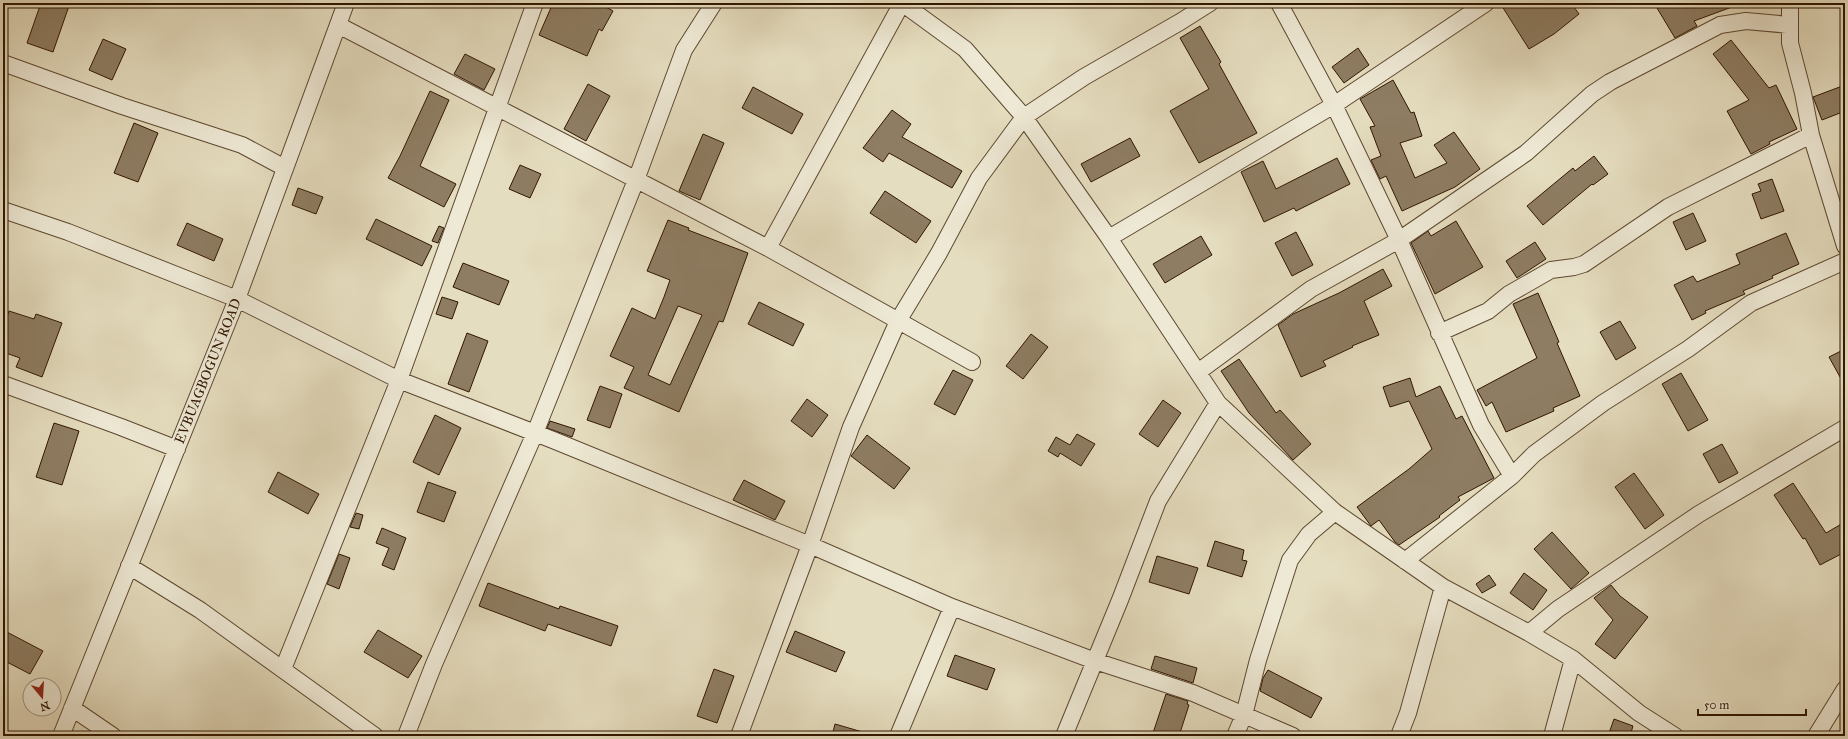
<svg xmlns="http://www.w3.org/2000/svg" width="1848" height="739" font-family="'IM FELL Great Primer',serif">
<rect width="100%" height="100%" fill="#e5ddbf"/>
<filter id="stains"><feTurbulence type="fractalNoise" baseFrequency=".005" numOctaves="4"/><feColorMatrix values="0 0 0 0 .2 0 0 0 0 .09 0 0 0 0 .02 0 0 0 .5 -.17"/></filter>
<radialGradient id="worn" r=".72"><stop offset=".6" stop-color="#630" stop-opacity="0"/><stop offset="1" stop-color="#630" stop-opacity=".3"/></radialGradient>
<path fill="#8e7d63" stroke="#301600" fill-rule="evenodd" d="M41,3H70L53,52L27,43Z
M553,3H599L613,11L602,31L599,29L587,56L539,35Z
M1500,3H1571L1579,14L1554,34L1529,49Z
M1654,3H1739L1740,4L1694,21L1697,26L1675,38Z
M1200,26L1221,62L1219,64L1257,133L1199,163L1170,111L1209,89L1180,38Z
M103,39L126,49L112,80L89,70Z
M1731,40L1769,88L1776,85L1797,129L1769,142L1770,144L1751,154L1727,111L1749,100L1713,54Z
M1358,48L1369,65L1344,83L1332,67Z
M465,54L495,69L484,90L454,74Z
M1393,80L1411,113L1414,112L1422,136L1400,143L1415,178L1447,163L1434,145L1454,132L1480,169L1455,187L1402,211L1386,176L1380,179L1371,160L1381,156L1370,127L1375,126L1360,99Z
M588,84L610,96L586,141L564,129Z
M1845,85V111L1822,120L1813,97Z
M753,87L803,114L792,134L742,108Z
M430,91L449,100L420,166L456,184L444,207L388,178L400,156Z
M892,110L911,124L902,137L962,171L952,188L889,153L883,162L863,148Z
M134,123L158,133L138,182L114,173Z
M703,134L724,143L700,200L679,191Z
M1130,138L1140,156L1091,182L1081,164Z
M1594,156L1608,174L1593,185L1592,184L1543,225L1527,206L1573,168L1575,171Z
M1337,158L1350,184L1296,211L1294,208L1264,222L1241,172L1263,161L1276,189Z
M520,165L541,174L530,198L509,189Z
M1772,179L1784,211L1761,219L1752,194L1761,191L1758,184Z
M298,188L323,197L316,214L292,205Z
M885,191L931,221L916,243L870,213Z
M1693,213L1706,241L1686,250L1673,222Z
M376,219L432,246L422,266L366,239Z
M668,220L689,228L688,230L748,253L723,322L719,321L679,412L624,388L634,367L610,356L632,308L655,319L664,297L670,280L647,271ZM678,306L702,315L670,385L648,375Z
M1456,221L1483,267L1435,294L1411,243L1428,231L1431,236Z
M187,223L223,239L214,261L177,245Z
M439,226L444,228L438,243L432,241Z
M1296,232L1313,265L1292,276L1275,243Z
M1786,233L1799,264L1772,276L1773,278L1743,291L1745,294L1705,311L1706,313L1692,320L1674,285L1693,276L1697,282L1740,264L1736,254Z
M1201,236L1212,255L1165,283L1153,264Z
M1535,242L1546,259L1517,278L1506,261Z
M463,263L509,281L499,305L453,287Z
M1383,269L1392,286L1364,301L1379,335L1352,346L1353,347L1323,361L1326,366L1301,377L1278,325L1293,314L1339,293Z
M1538,293L1559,342L1557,343L1580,396L1553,408L1554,411L1506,432L1492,402L1486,406L1477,390L1537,358L1513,304Z
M442,297L458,302L452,319L436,314Z
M759,302L804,324L793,346L748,324Z
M9,311L34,319L36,314L62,323L42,377L16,367L20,358L3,352V329Z
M1620,321L1636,348L1616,360L1600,332Z
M467,333L488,341L469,392L448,384Z
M1031,334L1048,347L1023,379L1006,366Z
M1845,349V386L1829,357Z
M1239,359L1276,413L1280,410L1311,444L1293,460L1249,413L1221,371Z
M953,370L973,380L955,415L934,404Z
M1681,373L1708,420L1688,431L1662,384Z
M1410,378L1416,397L1440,386L1456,419L1462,416L1494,478L1458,497L1460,500L1439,516L1440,517L1399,545L1395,542L1379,520L1371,526L1357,507L1409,469L1432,449L1409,401L1390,407L1383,387Z
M600,386L622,394L610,428L587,420Z
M807,399L828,415L812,437L791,421Z
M1163,400L1181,413L1158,447L1139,434Z
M435,415L461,428L439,475L413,462Z
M550,421L575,429L572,437L547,428Z
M54,423L79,431L62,485L36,477Z
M1077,434L1095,444L1081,466L1060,453L1058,457L1048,451L1056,437L1070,445Z
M867,435L910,468L894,489L851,456Z
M1722,444L1738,473L1719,483L1703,454Z
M278,472L319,494L308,514L268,492Z
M1634,473L1664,515L1645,529L1615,487Z
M744,480L785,501L775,520L733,500Z
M428,482L456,492L444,522L417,512Z
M1793,483L1826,533L1845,522V552L1820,565L1805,538L1803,539L1774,495Z
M356,513L363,515L359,529L350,527Z
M382,528L406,538L394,570L382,565L389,548L376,543Z
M1552,532L1589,573L1571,589L1534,549Z
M1215,541L1244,550L1242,560L1247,561L1242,577L1207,566Z
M339,554L350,558L339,589L327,584Z
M1157,556L1198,568L1189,594L1149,582Z
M1524,573L1547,590L1533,610L1510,593Z
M1489,575L1496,585L1482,593L1476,584Z
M488,583L559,609L560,606L618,626L611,646L548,624L545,631L479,606Z
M1611,585L1620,596L1648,617L1615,659L1595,644L1613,620L1594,598Z
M3,630L43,651L30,674L3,660Z
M378,630L422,656L408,678L364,652Z
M795,631L845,652L836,672L786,652Z
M955,655L995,669L987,690L947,676Z
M1155,656L1197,668L1193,683L1151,669Z
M714,669L734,676L717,723L697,716Z
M1268,670L1322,698L1311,718L1260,691L1263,678Z
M1166,694L1188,701L1187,704L1189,705L1179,736H1152Z
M1614,719L1633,726L1630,736H1608Z
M835,724L866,733L865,736H832Z"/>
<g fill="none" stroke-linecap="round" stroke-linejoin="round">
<g stroke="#5d4830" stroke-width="18">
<path id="minor" d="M902,3L965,49L1024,117L1109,238L1218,403L1335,512L1443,587L1529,633L1573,659L1639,713L1675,736
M1279,3L1334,105L1399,240L1481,425L1512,476
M1790,3V43L1803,93L1811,135L1845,246
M338,25L768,248L972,362
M3,63L122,106L242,145L285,168
M3,210L68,232L237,299L399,380L553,440L810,545L952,607L1095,661L1193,693L1293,736
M1109,238L1334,105L1486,3
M768,248L902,3
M1439,333L1488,311L1509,294L1551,270L1574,267L1584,264L1668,207L1811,135
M1198,372L1311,289L1399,240L1526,153L1592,94L1610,82L1720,25L1746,21L1790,25
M3,384L121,427L177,449
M1405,561L1512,476L1534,454L1603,403L1688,349L1751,303L1845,261
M129,566L200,610L375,736
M1529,633L1558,609L1699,514L1845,428
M283,669L399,380L535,3
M72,708L113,736
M61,736L237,299L346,3
M406,736L434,664L535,433L636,180L684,50L714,3
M739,736L810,545L851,427L898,321L939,253L979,178L1024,117L1084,77L1180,22L1210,3
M898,736L952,607
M1064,736L1120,600L1158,501L1218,403
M1235,736L1244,715L1258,660L1290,560L1309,534L1335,512
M1399,736L1408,713L1443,587
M1552,736L1573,659
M1816,736L1845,689"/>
</g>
<use href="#minor" stroke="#eee9d5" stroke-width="16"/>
</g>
<g text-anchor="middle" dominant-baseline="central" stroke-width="3.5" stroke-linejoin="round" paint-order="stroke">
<g font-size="14" fill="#301600" stroke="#eee9d5">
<text transform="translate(208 371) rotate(-68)">EVBUAGBOGUN ROAD</text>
</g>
</g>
<rect width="1848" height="739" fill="none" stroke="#e5ddbf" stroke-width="16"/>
<rect x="4" y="4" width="1840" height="731" fill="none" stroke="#301600" stroke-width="2"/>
<rect x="8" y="8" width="1832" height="723" fill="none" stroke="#301600"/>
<g transform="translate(42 697) rotate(162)"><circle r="19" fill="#eee9d5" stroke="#a29580"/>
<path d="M0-3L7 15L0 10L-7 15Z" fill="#8f2418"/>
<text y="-6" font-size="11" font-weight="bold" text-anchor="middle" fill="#301600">N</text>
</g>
<path d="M1698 709v6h108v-6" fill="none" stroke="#301600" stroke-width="2"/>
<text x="1704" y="709" font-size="12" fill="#301600" stroke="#eee9d5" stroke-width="3" paint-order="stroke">50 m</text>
<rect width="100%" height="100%" filter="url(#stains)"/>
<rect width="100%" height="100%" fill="url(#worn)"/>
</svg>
